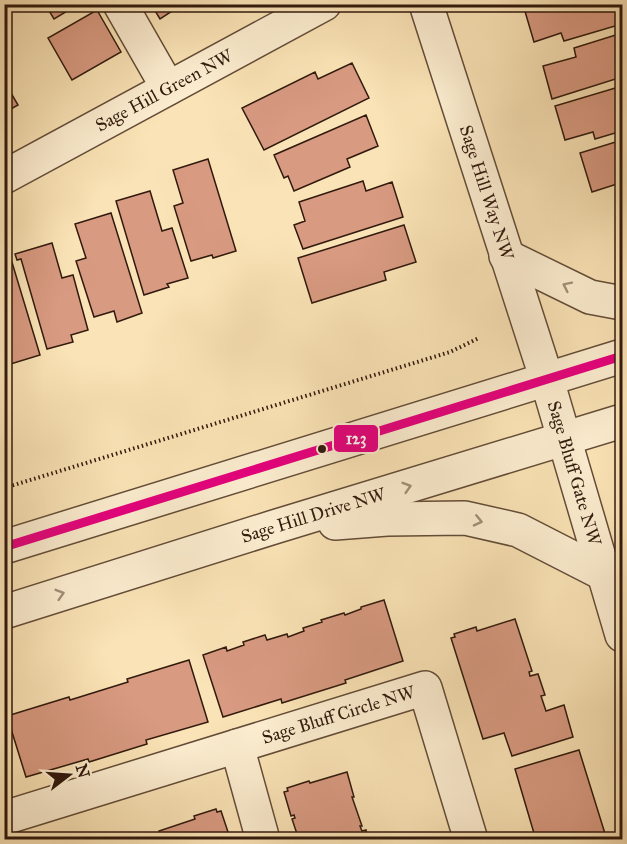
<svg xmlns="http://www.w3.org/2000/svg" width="627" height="844" font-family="'IM FELL Great Primer',serif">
<rect width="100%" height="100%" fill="#fae3b6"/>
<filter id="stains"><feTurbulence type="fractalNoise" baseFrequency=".00333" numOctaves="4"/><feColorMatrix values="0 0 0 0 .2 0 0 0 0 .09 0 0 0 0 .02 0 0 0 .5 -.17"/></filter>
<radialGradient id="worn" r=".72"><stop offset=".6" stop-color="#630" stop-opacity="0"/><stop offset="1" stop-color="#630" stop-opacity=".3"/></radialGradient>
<path fill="#d89a81" stroke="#311a0d" stroke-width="1.5" d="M45,4H79L54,19Z
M151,4H183L160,19Z
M536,4H622V24L564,41L561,33L534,42L524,8Z
M97,10L121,52L72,80L48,38Z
M622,33V77L552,99L543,66L576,57L574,48Z
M352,63L369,98L264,150L242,108L315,72L318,79Z
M4,81L18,105L4,113Z
M622,86V131L595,139L593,132L565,140L555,106Z
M366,115L378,146L347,159L350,167L294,191L288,176L284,178L274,155Z
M622,140V189L619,190L617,184L592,192L580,153Z
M208,159L236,251L213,258L212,255L191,261L174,206L183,203L173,170Z
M363,181L366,191L392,182L403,217L303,249L294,225L305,221L299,202Z
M150,191L162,231L172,228L188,278L167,284L169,287L144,295L116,201Z
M111,213L142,313L117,322L114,311L94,317L76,261L86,258L75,224Z
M404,225L416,262L384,272L386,280L312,303L298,258Z
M52,243L62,278L73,275L88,330L71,335L73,342L47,349L21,259L17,260L15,254Z
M11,259L40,355L4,366V261Z
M384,600L403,661L345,680L346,683L282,703L281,699L223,717L203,655L226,647L227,651L244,645L243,642L265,635L267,640L287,634L288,637L304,631L303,628L322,622L321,620L344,613L345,615L361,609V607Z
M515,619L532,671L529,672L530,676L538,674L545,695L541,696L546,711L564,705L573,737L512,756L504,733L483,739L451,638L455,637L454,634L476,627L477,631Z
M189,660L208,722L146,740L147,744L89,762L88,759L26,777L7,716L69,697L70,700L128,682L127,679Z
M579,750L607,840H536L515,769Z
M4,761L11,782L4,784Z
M347,772L354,797H352L362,826H360L362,831L366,830L368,840H299L292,819L295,818L294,815L291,816L284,792L288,791L287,788L309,781L310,783Z
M216,809L217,812L221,811L229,835L226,836L227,840H161L159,831L195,819L194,816Z"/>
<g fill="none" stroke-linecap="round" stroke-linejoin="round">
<g stroke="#634c37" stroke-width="36">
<g id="minor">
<path d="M120,4L168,88"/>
<path id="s1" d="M426,4L547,380L622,635"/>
<path id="s2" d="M4,177L324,4"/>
<path d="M506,256L590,297L622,303"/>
<path d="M335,523L387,519L465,518L518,530L604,574"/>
<path d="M4,547L622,356"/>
<path id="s3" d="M4,612L274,527L622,421"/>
<path d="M237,746L263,840"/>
<path id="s4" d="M4,818L425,688L471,840"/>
</g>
</g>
<path stroke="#311a0d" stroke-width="4" stroke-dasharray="1.5 3" stroke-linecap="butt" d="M4,488L450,352L479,338"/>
<use href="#minor" stroke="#fcedd0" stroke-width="33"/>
<g stroke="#fcedd0" stroke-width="14">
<path id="bus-1" d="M4,547L622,356"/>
</g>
<use href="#bus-1" stroke="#e5007d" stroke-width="9"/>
</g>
<defs><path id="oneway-chevron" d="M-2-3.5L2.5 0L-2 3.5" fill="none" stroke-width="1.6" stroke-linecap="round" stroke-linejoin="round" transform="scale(1.5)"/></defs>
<g stroke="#a18e78">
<use href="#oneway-chevron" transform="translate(567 286) rotate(-154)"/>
<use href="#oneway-chevron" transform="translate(407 487) rotate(-17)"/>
<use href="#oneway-chevron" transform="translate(478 521) rotate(13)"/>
<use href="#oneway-chevron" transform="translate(60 594) rotate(-17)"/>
</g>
<circle fill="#311a0d" stroke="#fcedd0" stroke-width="2" cx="322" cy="449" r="5"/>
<g text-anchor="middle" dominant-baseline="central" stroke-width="4.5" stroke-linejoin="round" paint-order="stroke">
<g font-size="18" fill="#311a0d" stroke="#fcedd0">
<text stroke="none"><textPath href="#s2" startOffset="182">Sage Hill Green NW</textPath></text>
<text stroke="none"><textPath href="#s1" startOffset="198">Sage Hill Way NW</textPath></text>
<text stroke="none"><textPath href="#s1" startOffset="492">Sage Bluff Gate NW</textPath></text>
<text stroke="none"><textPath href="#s3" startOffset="324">Sage Hill Drive NW</textPath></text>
<text stroke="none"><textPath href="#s4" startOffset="350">Sage Bluff Circle NW</textPath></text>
</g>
</g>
<rect stroke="#fcedd0" stroke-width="2" x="333" y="424" width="46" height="29" rx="6" fill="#e5007d"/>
<g font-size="16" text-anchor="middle" font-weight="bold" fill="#fff">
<text x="356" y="444">123</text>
</g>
<rect width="627" height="844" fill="none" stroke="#fae3b6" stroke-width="24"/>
<rect x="6" y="6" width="615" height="832" fill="none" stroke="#311a0d" stroke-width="3"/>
<rect x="12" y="12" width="603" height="820" fill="none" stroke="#311a0d" stroke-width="1.5"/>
<g transform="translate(69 775) rotate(73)" stroke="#fcedd0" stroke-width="4.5" paint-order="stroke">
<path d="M0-4.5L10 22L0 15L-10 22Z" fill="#311a0d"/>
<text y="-9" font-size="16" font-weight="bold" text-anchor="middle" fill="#311a0d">N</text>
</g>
<rect width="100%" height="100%" filter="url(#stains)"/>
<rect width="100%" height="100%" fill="url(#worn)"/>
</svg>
